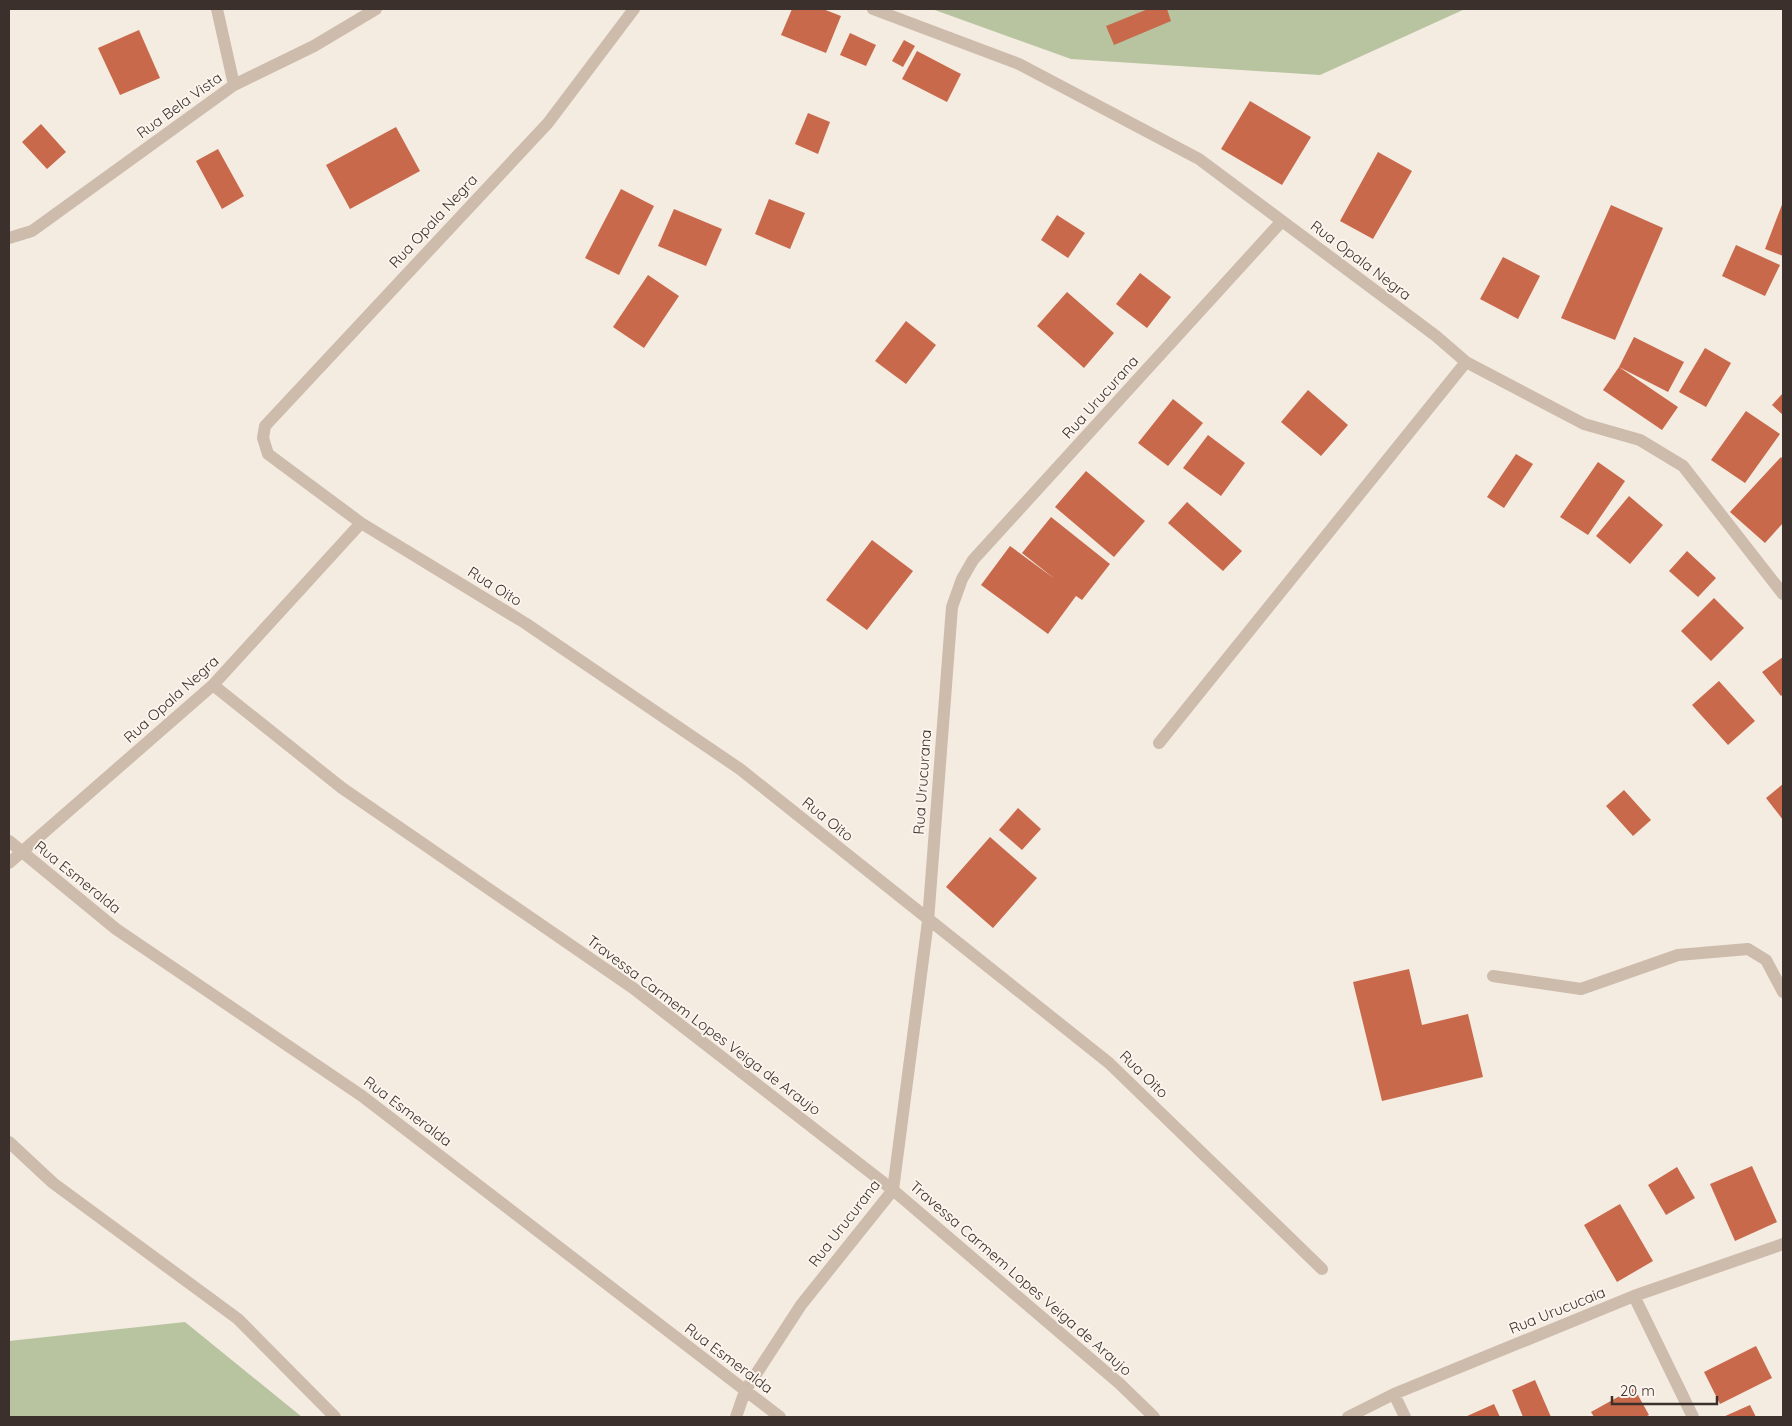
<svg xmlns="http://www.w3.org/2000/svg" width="1792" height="1426" font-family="Quicksand,sans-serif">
<rect width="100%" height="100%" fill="#f4ebe1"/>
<path fill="#b8c4a0" d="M932,9H1465L1320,75L1071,59Z
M185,1322L302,1417H9V1341Z"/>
<path fill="#c8694b" d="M792,9H823L841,16L826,53L781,35Z
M1148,9H1167L1171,21L1114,45L1106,26Z
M139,30L160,78L120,95L98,48Z
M850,33L876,45L866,66L840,55Z
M904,40L915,46L903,67L892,61Z
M917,51L961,74L947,102L902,79Z
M1250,101L1311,137L1282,185L1221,149Z
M808,113L830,122L818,154L795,144Z
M41,124L66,152L47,169L22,142Z
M396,127L420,171L350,209L326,165Z
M218,149L244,196L222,209L196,161Z
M1378,152L1412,171L1373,239L1340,221Z
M621,189L654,206L619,275L585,258Z
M769,199L805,213L790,249L755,234Z
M1783,202V256L1765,249Z
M1611,205L1663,228L1615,340L1561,318Z
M674,209L722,229L706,266L658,246Z
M1057,215L1085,233L1068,258L1041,240Z
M1736,245L1780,265L1765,296L1722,276Z
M1503,257L1540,276L1518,319L1480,299Z
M1140,273L1171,297L1147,328L1116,304Z
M648,275L679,296L644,348L613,327Z
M1067,292L1114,333L1084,368L1037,326Z
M906,321L936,345L906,384L875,361Z
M1634,337L1684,362L1668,392L1619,367Z
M1705,348L1731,363L1706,407L1679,392Z
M1619,367L1678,407L1662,430L1603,390Z
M1308,390L1348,425L1321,456L1281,422Z
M1783,393V415L1772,405Z
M1173,399L1203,423L1168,466L1138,443Z
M1746,411L1780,434L1745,483L1711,460Z
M1208,435L1245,463L1221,496L1183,468Z
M1516,454L1533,464L1504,508L1487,497Z
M1781,457L1783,459V523L1765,543L1730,512Z
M1598,462L1625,481L1588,535L1560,517Z
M1086,471L1145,521L1114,557L1055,507Z
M1629,496L1663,525L1630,564L1596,536Z
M1187,502L1242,551L1223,571L1168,523Z
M1051,517L1110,564L1082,600L1076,596L1048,634L981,585L1010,546L1055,579L1022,553Z
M872,540L913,571L867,630L826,600Z
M1687,551L1716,578L1698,597L1669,571Z
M1714,598L1744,628L1711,661L1681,631Z
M1783,657V694L1781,696L1762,672Z
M1719,681L1755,721L1728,745L1692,705Z
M1783,784V820L1766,798Z
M1624,790L1651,820L1633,836L1606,806Z
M1018,808L1041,829L1022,850L999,830Z
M990,837L1037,878L993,928L946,887Z
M1409,969L1422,1025L1468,1014L1483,1077L1382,1101L1353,982Z
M1752,1166L1777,1222L1735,1241L1710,1184Z
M1677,1167L1695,1198L1666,1215L1648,1185Z
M1620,1204L1653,1261L1617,1282L1584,1225Z
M1756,1346L1772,1378L1720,1404L1704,1372Z
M1535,1380L1551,1417H1523L1512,1390Z
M1634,1388L1649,1415L1645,1417H1594L1591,1412Z
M1494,1404L1500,1417H1465Z
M1750,1405L1756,1417H1723Z"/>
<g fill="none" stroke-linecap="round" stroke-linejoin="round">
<path stroke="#cdbbac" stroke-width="12" d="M217,9L234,85
M634,9L548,123L265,426L263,438L268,454L361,523L525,623L740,769L1109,1063L1322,1269
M873,9L1019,64L1199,159L1436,336L1466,362L1584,424L1640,440L1683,466L1783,594
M9,238L32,231L234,85L314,46L376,9
M213,685L342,788L633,988L893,1190L1120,1384L1154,1417
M1159,743L1466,362
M9,841L116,929L362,1096L780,1417
M9,863L213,685L361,523
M1493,976L1581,989L1678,955L1748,949L1766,960L1783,992
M9,1142L53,1183L238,1319L335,1417
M1634,1296L1693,1417
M1394,1394L1405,1417
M736,1417L745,1391L801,1305L893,1190L928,921L952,607L962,579L973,560L1282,221
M1348,1417L1394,1394L1634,1296L1783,1244"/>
</g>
<g text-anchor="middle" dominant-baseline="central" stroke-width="4" stroke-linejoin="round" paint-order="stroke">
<g font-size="15" fill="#3b302b" stroke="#fbf5ee">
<text transform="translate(179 105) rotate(-36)">Rua Bela Vista</text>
<text transform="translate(433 221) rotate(-47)">Rua Opala Negra</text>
<text transform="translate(1361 260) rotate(37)">Rua Opala Negra</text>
<text transform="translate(1100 397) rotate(-48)">Rua Urucurana</text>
<text transform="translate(495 586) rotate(32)">Rua Oito</text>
<text transform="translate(171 699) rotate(-42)">Rua Opala Negra</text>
<text transform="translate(922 782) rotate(-86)">Rua Urucurana</text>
<text transform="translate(828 819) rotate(39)">Rua Oito</text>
<text transform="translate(78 877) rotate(39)">Rua Esmeralda</text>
<text transform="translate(704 1025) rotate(37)">Travessa Carmem Lopes Veiga de Araujo</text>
<text transform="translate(1144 1074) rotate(44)">Rua Oito</text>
<text transform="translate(408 1111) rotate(37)">Rua Esmeralda</text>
<text transform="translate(844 1223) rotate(-52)">Rua Urucurana</text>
<text transform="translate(1021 1278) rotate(41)">Travessa Carmem Lopes Veiga de Araujo</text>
<text transform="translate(1557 1310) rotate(-22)">Rua Urucucaia</text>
<text transform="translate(729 1358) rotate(37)">Rua Esmeralda</text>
</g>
</g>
<rect width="1792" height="1426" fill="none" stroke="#3b302b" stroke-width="20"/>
<path d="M1612 1396v8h105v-8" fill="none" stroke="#3b302b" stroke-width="2.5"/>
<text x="1620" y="1396" font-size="15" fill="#3b302b" stroke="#fbf5ee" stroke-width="4" paint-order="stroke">20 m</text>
</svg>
